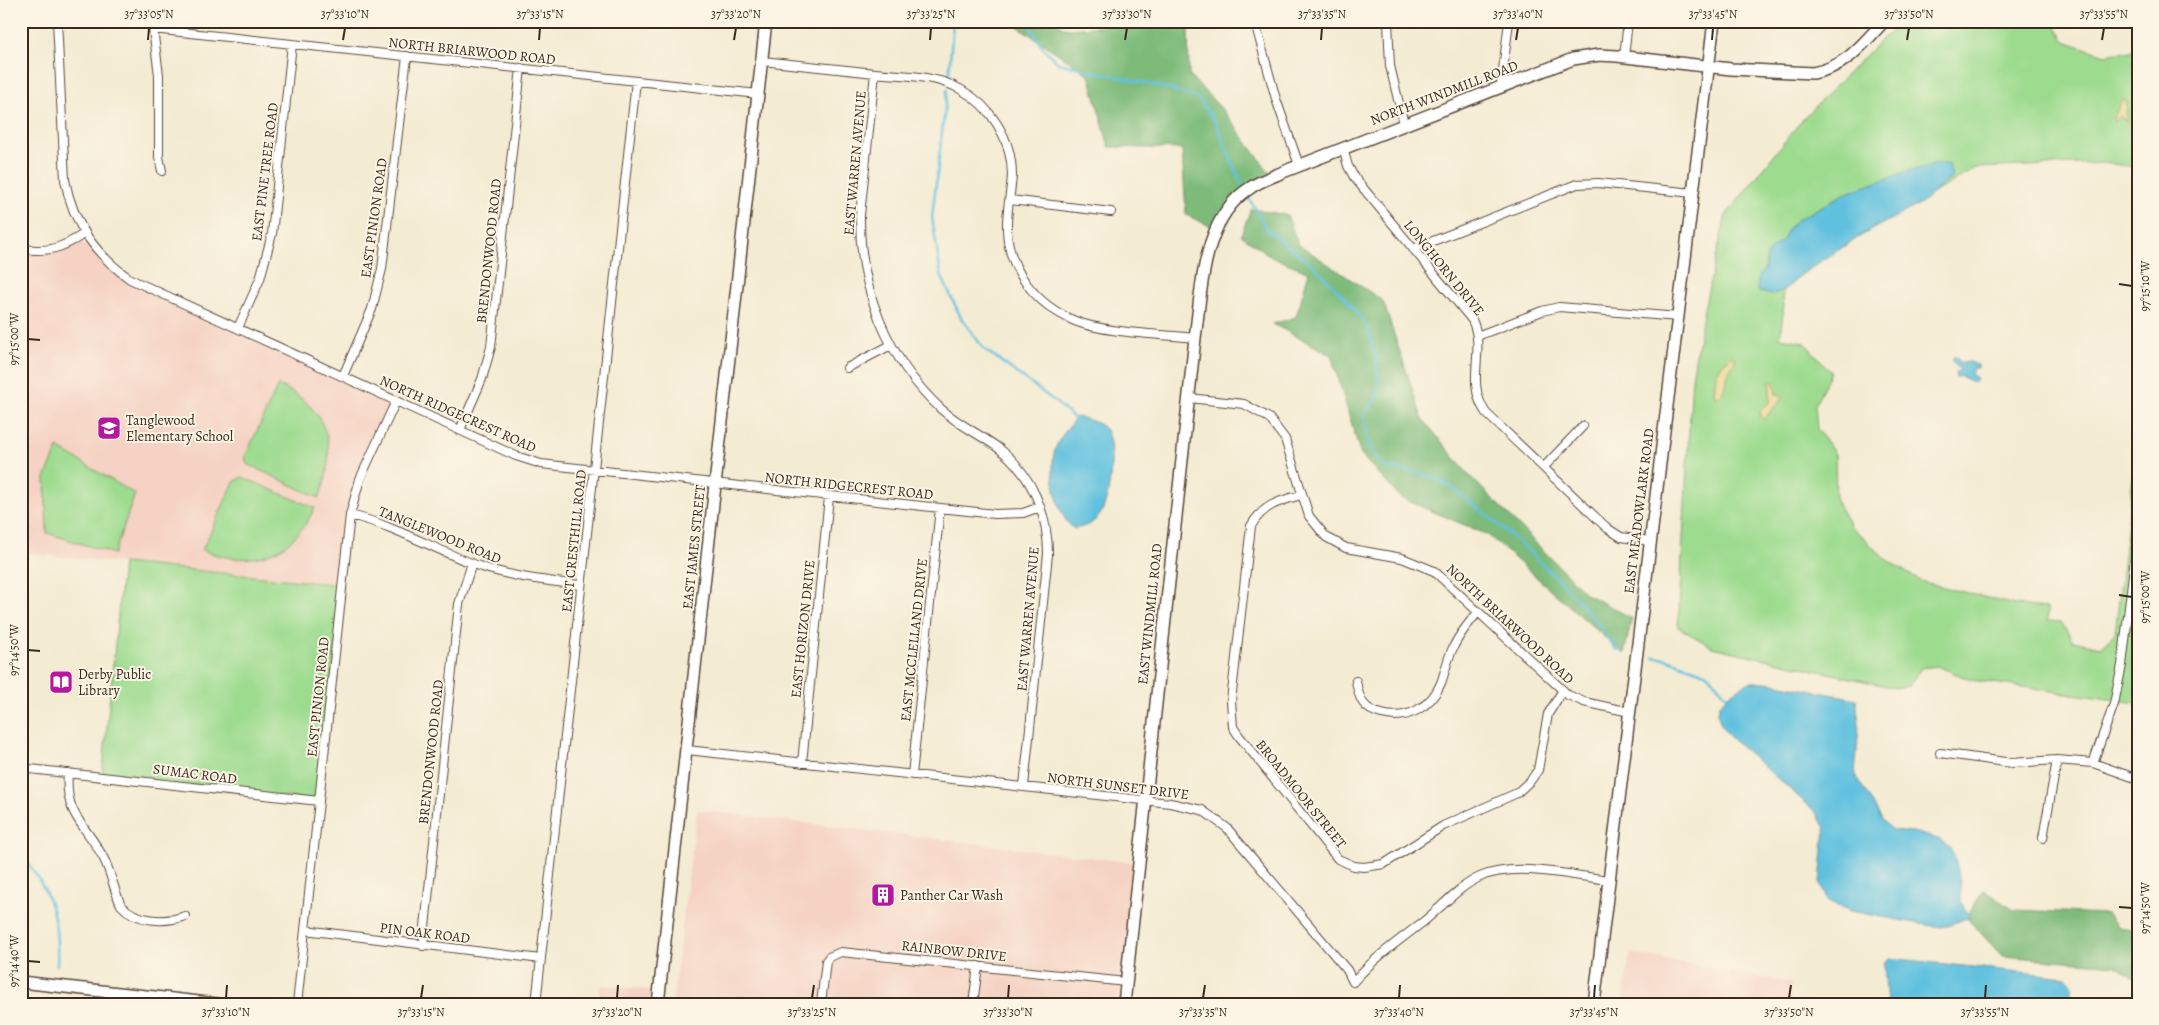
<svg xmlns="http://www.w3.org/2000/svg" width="2159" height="1025" font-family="Alegreya,serif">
<rect width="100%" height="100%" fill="#fcf5e5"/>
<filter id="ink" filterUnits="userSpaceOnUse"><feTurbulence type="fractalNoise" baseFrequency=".02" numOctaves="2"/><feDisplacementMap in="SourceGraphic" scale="10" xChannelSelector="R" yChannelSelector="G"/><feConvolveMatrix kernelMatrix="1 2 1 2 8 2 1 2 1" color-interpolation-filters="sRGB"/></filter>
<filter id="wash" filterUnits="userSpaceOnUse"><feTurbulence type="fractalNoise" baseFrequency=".0096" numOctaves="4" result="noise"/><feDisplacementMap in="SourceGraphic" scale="20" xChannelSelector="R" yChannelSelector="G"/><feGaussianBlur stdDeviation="1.12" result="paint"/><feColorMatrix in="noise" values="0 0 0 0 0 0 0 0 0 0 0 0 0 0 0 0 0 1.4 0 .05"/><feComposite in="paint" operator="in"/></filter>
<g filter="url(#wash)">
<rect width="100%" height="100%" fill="#f4ebd3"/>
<path fill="#f5d2c3" d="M77,239L117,269L396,401L354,497L342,585L21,553V249L40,251Z
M697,810L1138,863L1121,1004H672Z
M1630,953L1791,983L1790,1004H1622Z
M600,985L653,990L651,1004H598Z"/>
<path fill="#9ddb8f" stroke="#6c8256" d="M1904,21H2052L2065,41L2105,55L2138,50V167L2101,163L1976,168L1822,259L1782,290L1784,305L1780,338L1804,342L1831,372L1815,405L1817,429L1835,454L1836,501L1850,525L1884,558L1920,581L2015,605L2047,608V621L2061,622L2073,641L2101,647L2115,634L2135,458L2138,453V703L1971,680L1937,666L1921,668L1909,686L1895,688L1712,647L1678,627L1692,378L1704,308L1726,215L1802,120L1881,40Z
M278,385C329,407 339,449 319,498L247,464L245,457Z
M58,448L135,494L114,554L47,533L45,478Z
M242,477L315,508C290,557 252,569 202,550L234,482Z
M123,563L342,585L319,801L102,777Z"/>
<path fill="#7ebb7a" stroke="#5c724c" d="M1010,21H1053L1067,29L1118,25L1128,21H1188L1189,75L1222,109L1273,177L1250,187L1217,229L1186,215L1182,149L1109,147L1089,75Z
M1251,209L1287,215L1298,244L1383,301L1422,418L1467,473L1586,594L1632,618L1624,654L1488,535L1401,498L1361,455L1331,355L1273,324L1296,317L1309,272L1272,257L1241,235Z
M1984,890L2014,910L2107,914L2118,927L2138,930V981L2116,965L2002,956L1966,917Z"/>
<path fill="#eeda9e" stroke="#94825e" d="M2123,100L2127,102L2126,120L2120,117L2114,122L2113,118Z
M1732,356L1735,358C1735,364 1730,367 1728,373C1726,383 1726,389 1719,397H1716L1714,392L1716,375L1722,364Z
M1770,381L1774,383L1776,394L1784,396L1764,419L1760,416V411L1770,402Z"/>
<path fill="#61c1df" stroke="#4e767e" d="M1938,164H1949L1952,177L1920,204L1865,233L1803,273L1786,289L1771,295L1757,291L1759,275L1764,270L1769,251L1783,240L1789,227L1797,220L1844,194L1905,172Z
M1955,356L1961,363L1969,362L1978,365V368H1973L1971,374L1977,378L1976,381L1973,382L1959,376L1956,378L1955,373L1960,370L1951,360Z
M1076,417C1086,419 1098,421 1105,429C1116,442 1111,502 1099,516C1093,524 1085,526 1075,529C1057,520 1050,472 1054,454C1056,441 1069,427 1076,417Z
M1750,682H1767L1856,699L1859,723L1855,775L1882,819L1892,830L1913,832L1938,839L1949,846L1955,857L1961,887L1960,901L1970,917L1942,927L1926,925L1850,911L1828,901L1820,883L1825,828L1816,812L1731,738C1705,709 1722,697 1750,682Z
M1889,958L2066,977L2073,985L2068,1004H1887L1884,963Z"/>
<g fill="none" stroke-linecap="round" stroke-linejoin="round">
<path stroke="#61c1df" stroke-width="2.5" d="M1027,21L1043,48L1058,63L1166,88L1199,99L1215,122L1242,185
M949,76L953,21
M947,90L932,217L941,275L961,318L984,349L1053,400L1075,419
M1249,198L1267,230L1313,265L1345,298L1367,326L1376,358L1379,393L1364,416L1370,450L1385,468C1402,470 1421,472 1437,479C1452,486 1465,498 1478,508C1523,544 1586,601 1616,650H1619
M1654,657L1667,659L1708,674L1727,696
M21,855C51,889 59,920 57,965
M52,1004V1002"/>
</g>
</g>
<g filter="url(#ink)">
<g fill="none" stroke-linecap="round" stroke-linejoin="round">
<g stroke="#574739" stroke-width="10">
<path id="street" d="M57,21L65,180C73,224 95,254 130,279L516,456L541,464L995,514L1023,513L1040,507
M152,21L159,75V157L162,171
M1388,21L1390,66L1404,124
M153,29L758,94
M1257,30L1276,99L1299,165
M1624,57L1628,21
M762,61C800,65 837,69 875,73C903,76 935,75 960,89C991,106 1012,139 1012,175C1011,192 1007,208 1007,225C1006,268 1036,305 1075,321C1104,333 1161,334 1195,338
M875,73L860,215C859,288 887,359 941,409C960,426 982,435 1001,450C1032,475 1048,515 1048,554L1024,786
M1501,86L1509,21
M1343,148L1348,166L1354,177L1472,320C1487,351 1464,381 1486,413L1607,528L1621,537L1650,541
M1010,200L1111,212
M21,249C50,252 60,249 84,234
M1413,249L1577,184L1598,183L1693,193
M238,328L260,279L272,234L292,44
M1477,336L1542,311L1559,307L1678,317
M847,368L891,345
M343,376L372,309L382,269L407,56
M1189,398L1244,404L1269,418L1285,439L1309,516L1326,537L1346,548L1402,558L1434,571L1568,695L1584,702L1630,712
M460,430L482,379L491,347L521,68
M1544,467L1583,426
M1301,495C1279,501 1263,505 1251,526L1231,701L1233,727L1239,736L1338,859L1354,866L1364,867L1384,864L1443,826L1517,793L1531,780L1538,770L1548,714L1563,690
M350,515C396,526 435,550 479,566C512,577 546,581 581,585
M1356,681C1359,699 1363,710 1382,714C1407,721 1431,707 1441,683C1445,672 1447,661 1452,650C1458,636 1468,624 1478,612
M687,750L1170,803L1202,810L1227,828L1347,970L1353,982C1374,958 1398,941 1423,922C1442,907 1458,887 1480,877C1515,861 1573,876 1610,880
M1940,753L2012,763L2057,760L2093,763L2138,779
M802,763L829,497
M2093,763L2114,704L2122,665L2138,533
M21,768L319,801
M68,773C64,816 86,824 104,859C111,873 114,890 121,905C136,922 165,923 185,916
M912,775L940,508
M2043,838L2057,760
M305,930L541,959
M423,946L459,604L472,563
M297,1004L350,515L360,479L396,401
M536,1004L636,81
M821,1004L826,961L829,957L841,952L1126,982
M973,1004L978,966"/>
</g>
<g stroke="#574739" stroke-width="14">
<path id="secondary" d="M21,982L217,1004
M658,1004L766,21
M1124,1004L1195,338C1202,289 1202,218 1250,188C1261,180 1275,176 1288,170L1573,59L1599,55L1617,56L1731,69L1813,73C1846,67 1862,45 1884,21
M1594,1004L1714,21"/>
</g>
<use href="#street" stroke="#fff" stroke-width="8"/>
<use href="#secondary" stroke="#fff" stroke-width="11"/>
</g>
</g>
<path fill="none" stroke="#3b2a1e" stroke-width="2" d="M148,40L149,28M343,40L345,28M539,40L540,28M734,40L736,28M930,40L931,28M1125,40L1127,28M1321,40L1322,28M1516,40L1518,28M1712,40L1713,28M1907,40L1909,28M2102,40L2104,28M2119,284L2132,286M28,339L40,340M2119,595L2132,597M28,650L40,651M2119,907L2132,908M28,961L40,962M226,998L227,985M421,998L423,985M617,998L618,985M812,998L814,985M1008,998L1009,985M1203,998L1205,985M1399,998L1400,985M1594,998L1595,985M1789,998L1791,985M1985,998L1986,985"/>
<defs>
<g id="school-square" transform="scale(1.25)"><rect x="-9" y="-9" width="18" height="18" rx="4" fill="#b5179e" stroke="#fcf5e5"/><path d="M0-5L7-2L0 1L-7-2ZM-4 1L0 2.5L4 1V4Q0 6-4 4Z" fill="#fff"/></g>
<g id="library-square" transform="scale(1.25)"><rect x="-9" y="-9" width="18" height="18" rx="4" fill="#b5179e" stroke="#fcf5e5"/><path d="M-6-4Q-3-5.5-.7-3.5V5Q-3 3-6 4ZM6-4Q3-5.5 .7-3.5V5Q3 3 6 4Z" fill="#fff"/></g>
<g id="building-square" transform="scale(1.25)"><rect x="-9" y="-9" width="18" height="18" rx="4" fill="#b5179e" stroke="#fcf5e5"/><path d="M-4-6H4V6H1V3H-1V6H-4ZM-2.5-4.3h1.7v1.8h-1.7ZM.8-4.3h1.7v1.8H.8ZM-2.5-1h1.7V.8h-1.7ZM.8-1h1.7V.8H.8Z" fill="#fff"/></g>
</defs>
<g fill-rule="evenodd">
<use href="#school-square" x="109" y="428"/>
<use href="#library-square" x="61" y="682"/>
<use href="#building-square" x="883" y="895"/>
</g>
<g text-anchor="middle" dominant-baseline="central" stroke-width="4" stroke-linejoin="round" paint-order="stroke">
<g font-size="14" fill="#3b2a1e" stroke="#fcf5e5">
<text transform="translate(472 51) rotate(6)">NORTH BRIARWOOD ROAD</text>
<text transform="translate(1444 93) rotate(-21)">NORTH WINDMILL ROAD</text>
<text transform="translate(855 163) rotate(-85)">EAST WARREN AVENUE</text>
<text transform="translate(265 172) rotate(-83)">EAST PINE TREE ROAD</text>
<text transform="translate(374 218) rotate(-82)">EAST PINION ROAD</text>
<text transform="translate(489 251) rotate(-84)">BRENDONWOOD ROAD</text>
<text transform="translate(1444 268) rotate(51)">LONGHORN DRIVE</text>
<text transform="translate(458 414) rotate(24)">NORTH RIDGECREST ROAD</text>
<text transform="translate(849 486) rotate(6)">NORTH RIDGECREST ROAD</text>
<text transform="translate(1639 511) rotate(-83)">EAST MEADOWLARK ROAD</text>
<text transform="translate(440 535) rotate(22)">TANGLEWOOD ROAD</text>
<text transform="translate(574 541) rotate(-84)">EAST CRESTHILL ROAD</text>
<text transform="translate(694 547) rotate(-84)">EAST JAMES STREET</text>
<text transform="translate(1150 614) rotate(-84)">EAST WINDMILL ROAD</text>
<text transform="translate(1028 619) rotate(-85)">EAST WARREN AVENUE</text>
<text transform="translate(1510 624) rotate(43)">NORTH BRIARWOOD ROAD</text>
<text transform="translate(803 629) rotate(-84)">EAST HORIZON DRIVE</text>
<text transform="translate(914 640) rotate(-84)">EAST MCCLELLAND DRIVE</text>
<text transform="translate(318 697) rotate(-84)">EAST PINION ROAD</text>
<text transform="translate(431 752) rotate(-84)">BRENDONWOOD ROAD</text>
<text transform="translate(195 774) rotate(7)">SUMAC ROAD</text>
<text transform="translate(1118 786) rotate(7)">NORTH SUNSET DRIVE</text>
<text transform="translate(1301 794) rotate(51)">BROADMOOR STREET</text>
<text transform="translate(425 933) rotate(7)">PIN OAK ROAD</text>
<text transform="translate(954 951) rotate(6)">RAINBOW DRIVE</text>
</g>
<g font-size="14" fill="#3b2a1e" stroke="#fcf5e5" text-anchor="start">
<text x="126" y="420">Tanglewood<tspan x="126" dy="16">Elementary School</tspan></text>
<text x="78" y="674">Derby Public<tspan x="78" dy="16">Library</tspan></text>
<text x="900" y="895">Panther Car Wash</text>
</g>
</g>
<rect width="2159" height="1025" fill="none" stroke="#fcf5e5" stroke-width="55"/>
<rect x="28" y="28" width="2104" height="970" fill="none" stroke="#3b2a1e" stroke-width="2"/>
<g font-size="12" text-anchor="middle" fill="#3b2a1e">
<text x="149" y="18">37°33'05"N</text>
<text x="345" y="18">37°33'10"N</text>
<text x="540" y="18">37°33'15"N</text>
<text x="736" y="18">37°33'20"N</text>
<text x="931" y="18">37°33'25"N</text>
<text x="1127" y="18">37°33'30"N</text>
<text x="1322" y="18">37°33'35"N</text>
<text x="1518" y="18">37°33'40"N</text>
<text x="1713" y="18">37°33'45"N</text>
<text x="1909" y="18">37°33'50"N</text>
<text x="2104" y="18">37°33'55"N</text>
<text transform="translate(2145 286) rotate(-90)" y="4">97°15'10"W</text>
<text transform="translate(14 339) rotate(-90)" y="4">97°15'00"W</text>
<text transform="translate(2145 597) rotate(-90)" y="4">97°15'00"W</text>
<text transform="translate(14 650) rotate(-90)" y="4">97°14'50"W</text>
<text transform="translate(2145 908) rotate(-90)" y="4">97°14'50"W</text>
<text transform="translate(14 961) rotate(-90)" y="4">97°14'40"W</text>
<text x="226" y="1016">37°33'10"N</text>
<text x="421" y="1016">37°33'15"N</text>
<text x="617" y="1016">37°33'20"N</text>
<text x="812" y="1016">37°33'25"N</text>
<text x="1008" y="1016">37°33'30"N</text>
<text x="1203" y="1016">37°33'35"N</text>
<text x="1399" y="1016">37°33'40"N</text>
<text x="1594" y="1016">37°33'45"N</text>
<text x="1789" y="1016">37°33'50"N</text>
<text x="1985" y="1016">37°33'55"N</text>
</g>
</svg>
